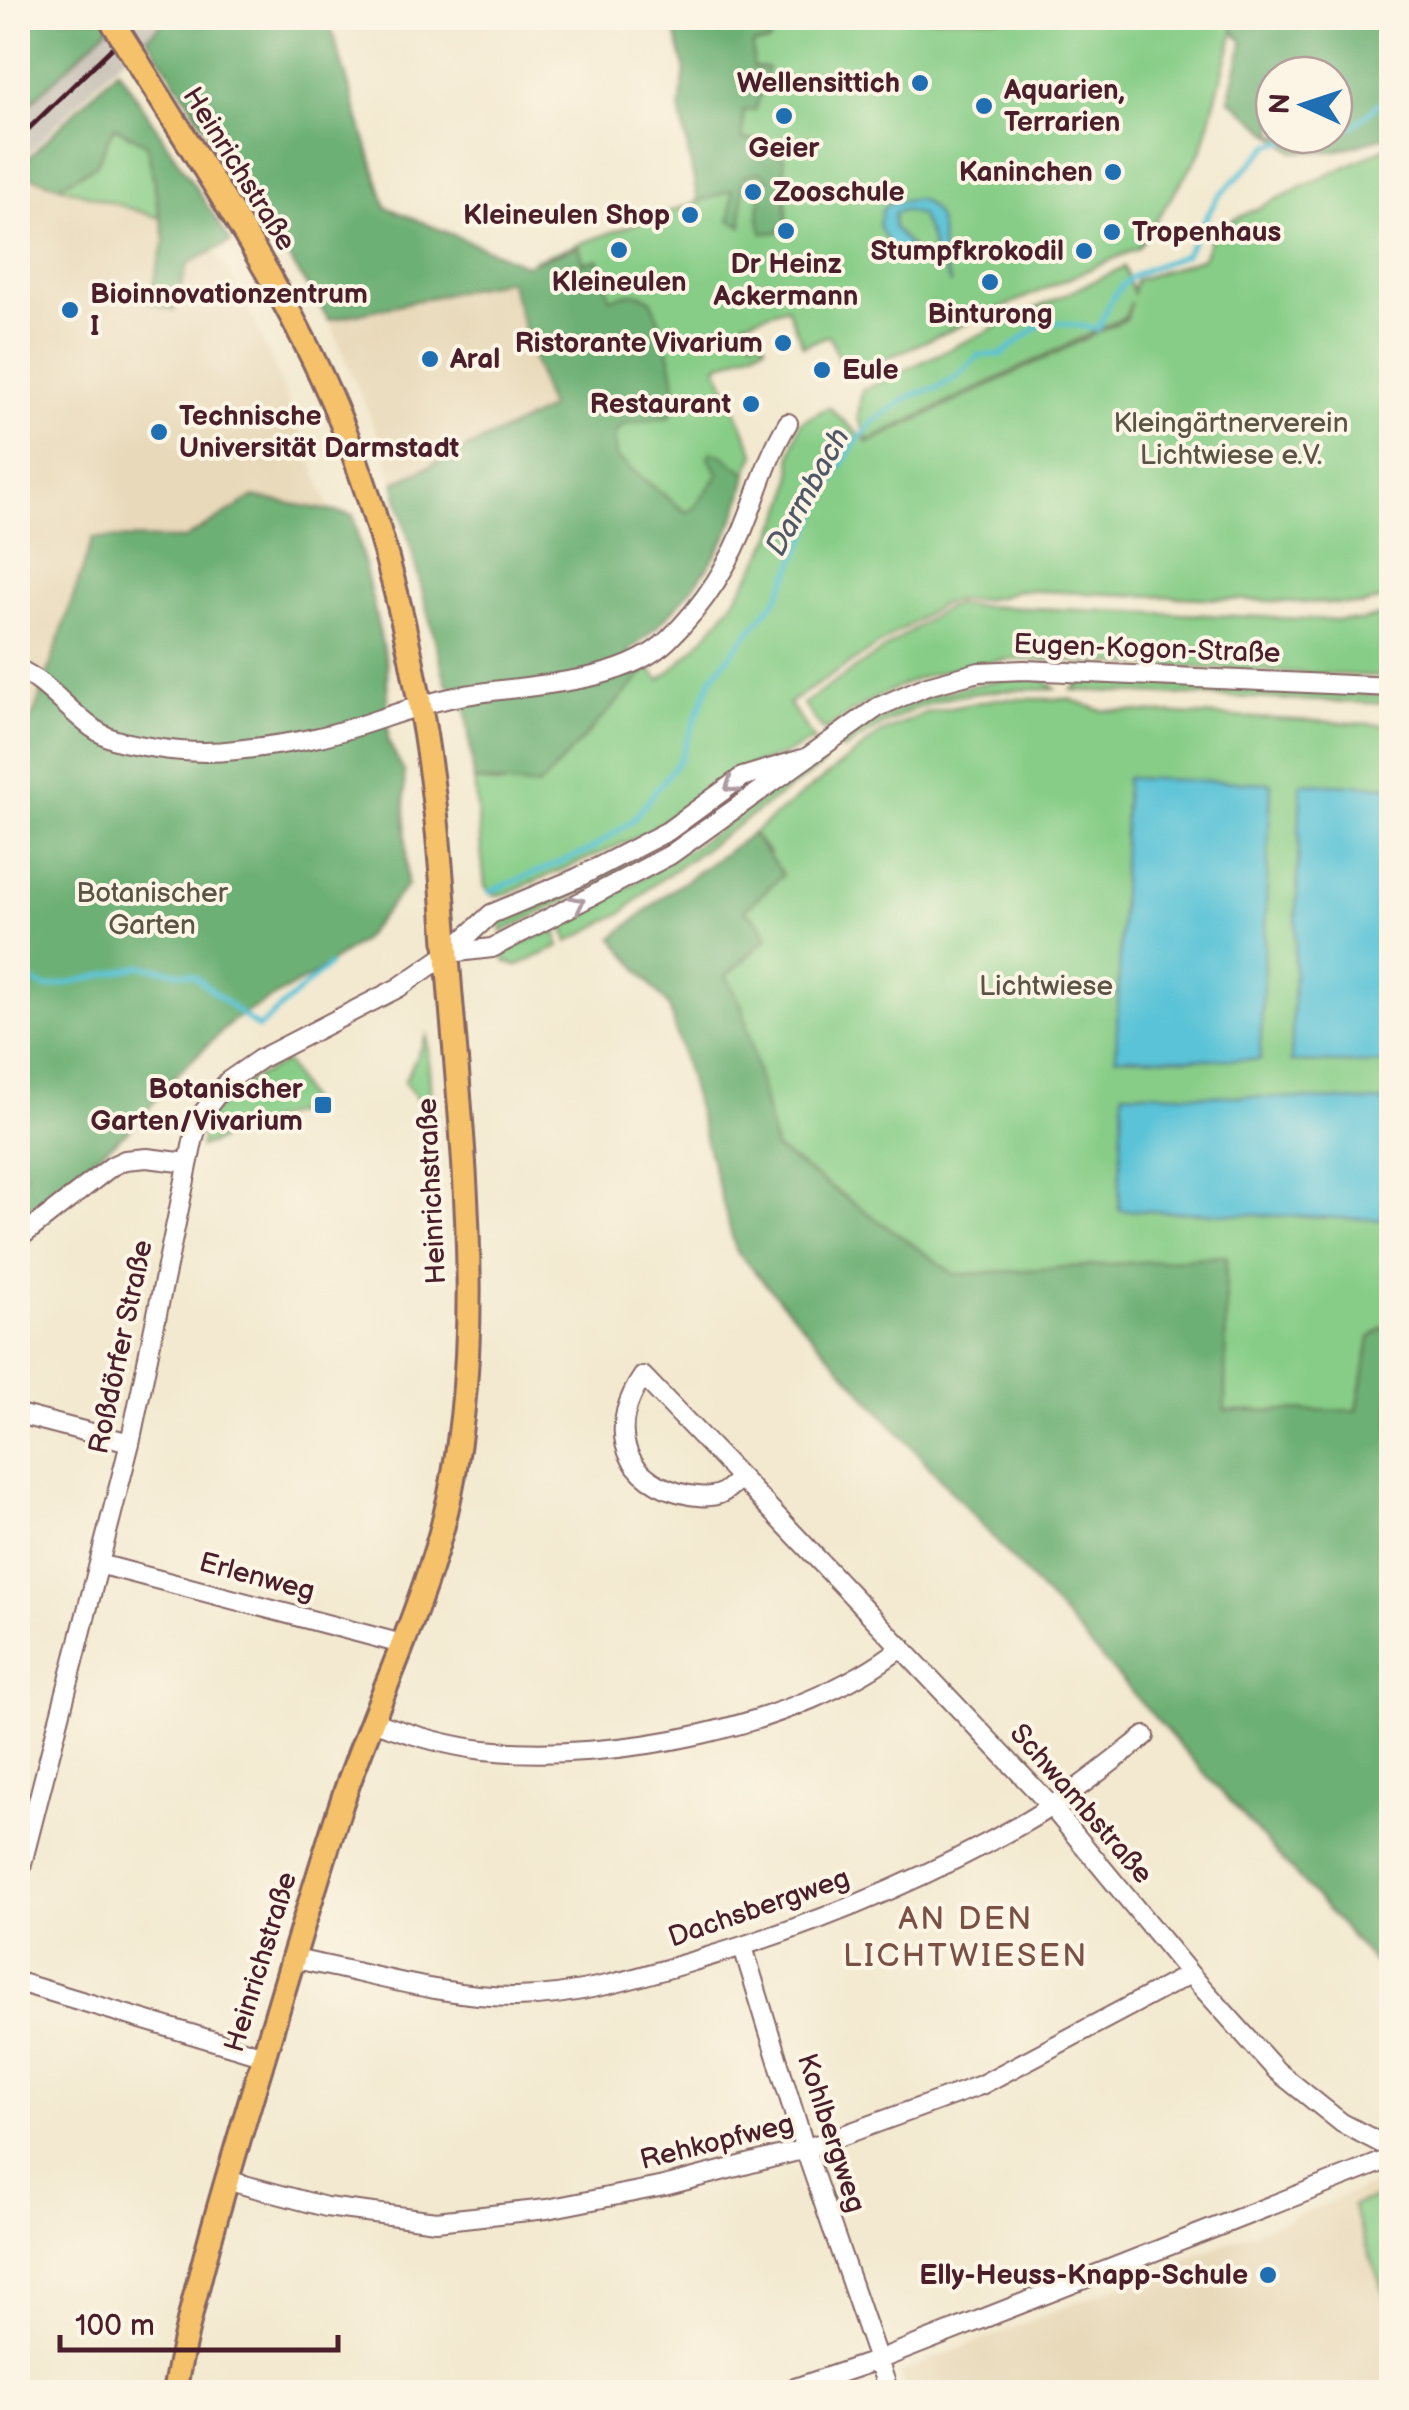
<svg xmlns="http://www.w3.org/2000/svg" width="1409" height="2410" font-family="'Balsamiq Sans',sans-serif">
<rect width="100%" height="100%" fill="#fcf5e5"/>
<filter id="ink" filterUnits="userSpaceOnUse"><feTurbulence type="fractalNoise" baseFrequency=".01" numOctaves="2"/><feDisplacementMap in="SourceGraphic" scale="20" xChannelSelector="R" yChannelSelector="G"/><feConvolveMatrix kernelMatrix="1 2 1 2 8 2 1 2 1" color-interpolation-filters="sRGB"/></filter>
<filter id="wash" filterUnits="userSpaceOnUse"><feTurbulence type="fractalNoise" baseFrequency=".0048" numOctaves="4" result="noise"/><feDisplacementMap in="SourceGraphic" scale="40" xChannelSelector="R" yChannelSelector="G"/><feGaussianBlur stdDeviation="2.25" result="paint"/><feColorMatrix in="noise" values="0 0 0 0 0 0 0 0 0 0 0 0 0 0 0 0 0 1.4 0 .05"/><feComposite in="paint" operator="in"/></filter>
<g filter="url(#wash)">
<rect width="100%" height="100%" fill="#f3e9d0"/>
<path fill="#e8d9ba" d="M106,85L241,293L273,364L327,501L376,697L18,762V167Z
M509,279L549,409L394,483L383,447L329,320Z
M1391,2178V2392H906L899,2373Z"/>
<path fill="#c9c3b8" d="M118,18H169L115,65L18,164V115Z"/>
<path fill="#87cd87" stroke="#687659" stroke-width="2.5" d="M732,18H1228L1234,32L1201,152L1138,248L846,376L829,335L803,346L787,307L744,321L752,340L762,337L765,345L717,366L755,454L717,538L643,553L534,260L733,189Z
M114,127L147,144L160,218L59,186L96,165Z
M1391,145V597L1361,605L1016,590C993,605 968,596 942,604L789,703L814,740L784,755L746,767L641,836L505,894L493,895L485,887L474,780L500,785L607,711L649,668L660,680C717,633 762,568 788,498C794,483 790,467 792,452C794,442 798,432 801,422L829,407L868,443L1127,319L1131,302L1125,317L868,441L858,417L862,390L1124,267L1133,293L1136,280L1203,258L1214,229Z
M954,605L1360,621L1391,613V677L1014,659C931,668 893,683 824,731L803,704L940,611Z
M1012,679L1045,680L1055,689C960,690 923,696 843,750L837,747C893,706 943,687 1012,679Z
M1081,681L1391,696L1392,704L1072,690Z
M996,699H1069L1100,710L1391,725V1322L1370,1338L1357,1410L1225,1411V1256L956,1275L775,1148L742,1006L726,976L768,937L757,920L743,910L769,852L752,834L881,733L925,713Z
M823,754L825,758L822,766L650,887L625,911L568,942L563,923C656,875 740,818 823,754Z
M739,788L742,793L650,858L502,932L501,923L647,853Z
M556,928L559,947L516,966L505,961L503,952Z
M427,1036L432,1116L404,1082Z
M286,1062L311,1106L200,1147C208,1097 246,1083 286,1062Z
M1391,2191V2312L1352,2206Z"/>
<path fill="#6db074" stroke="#5c6850" stroke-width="2.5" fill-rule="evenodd" d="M18,18H118L18,115Z
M169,18H328L386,207L525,265L579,246L584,263L598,259L610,298C626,294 639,289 652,301C661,326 687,397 669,417L625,424L614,434L616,457L686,512L694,508L719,474L708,457L711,451L722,455L747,473C736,545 683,607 628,652L649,668L538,787L474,780L465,698L446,682L394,483L549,409L509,280L329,320L147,37Z
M671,18H785L768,43L753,44V67L768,68L755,110L743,111V140H755L784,158L787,223L778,232L763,233C755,214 758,197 768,180L761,172L743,177L742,226L730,220L733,190L698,202L680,109L685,68Z
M1228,18H1391V135L1336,151L1294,152L1229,99L1243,42L1234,32ZM1334,75V135H1274V75Z
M118,69L231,242L188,264L174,311L148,302L165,240L147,144L114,127L96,165L59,186L25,175L19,167Z
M254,497L353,515L387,666L388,741L404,772L407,885L361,941L313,975L235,1019L178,1073L133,1127L18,1218V1182L26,1173L18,1155V747L36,708L93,538L184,539Z
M752,834L783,875L744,910L757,920L768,937L726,976L742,1006L775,1148L956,1275L1226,1256L1225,1411L1357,1410L1370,1338L1391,1322V1981L736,1251L669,1007L613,938L665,895Z"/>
<path fill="#5ac3d7" stroke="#527181" stroke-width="2.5" d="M918,199C943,211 940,230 942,254C943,264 948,275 951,285L941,261L936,263L930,237L920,215L903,210L894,213L893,227L913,250L896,257L879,226L882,210L890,203Z
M1126,778L1271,783L1260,1060L1116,1057Z
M1301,783L1391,786V1064L1291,1062Z
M1123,1092L1391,1102V1220L1119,1210Z"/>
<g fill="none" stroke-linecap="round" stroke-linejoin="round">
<path stroke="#5ac3d7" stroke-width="5" d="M1334,130L1355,125L1392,92
M489,892L590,850L632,821L679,761L712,677L778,597L839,469L857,441L873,422L912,395L937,388L958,376L979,355H1001L1046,320C1064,326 1080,324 1098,330C1120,274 1131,275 1185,255L1217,198L1270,145L1312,135
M18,975L47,988L142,966L193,975L258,1028L329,965"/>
</g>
</g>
<g filter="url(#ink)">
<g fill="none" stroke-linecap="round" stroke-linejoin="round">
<g stroke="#856665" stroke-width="22">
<path id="minor" d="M18,669C57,686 81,733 123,742C161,750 198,755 236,750C264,747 292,743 319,737C363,727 405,708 450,698C516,683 617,689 668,640C704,605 732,561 749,514C761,482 770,452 788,423
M449,953L492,948L670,855L878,707L927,686L979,672L1024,670L1392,687
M18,1239L112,1166L125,1160L147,1158L188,1163
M643,1376L741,1478C735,1482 729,1489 722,1493C710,1499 690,1496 677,1492C618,1474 610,1423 643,1376Z
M18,1414L130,1443
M741,1478L1051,1806L1190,1974L1277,2071L1342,2123L1392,2149
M99,1564L402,1644
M372,1721C408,1734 446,1746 484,1750C612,1763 800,1728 902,1647
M18,1879L130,1443L194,1137L201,1115L228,1081L260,1059L398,988L449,953L491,914L577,878L668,831L742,777L802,759
M743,1947L805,2149L889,2392
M293,1959C368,1972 439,1997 516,1997C577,1996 637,1978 694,1961C807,1928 919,1882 1022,1824C1066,1799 1105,1767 1145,1736
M18,1982L264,2056
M226,2180L326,2207L436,2221L547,2209L664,2186L805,2149L981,2085L1190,1974
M783,2392L878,2360L1392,2158"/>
</g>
<g stroke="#856665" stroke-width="28">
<path id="major" d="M136,59C211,181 294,300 346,434C392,552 422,689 436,816C443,881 446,946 452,1012C466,1181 485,1358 443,1525C419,1616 377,1702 346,1790C317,1875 292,1963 266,2049C232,2163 196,2275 174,2392"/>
</g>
<use href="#minor" stroke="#fff" stroke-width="18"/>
<use href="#major" stroke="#f5c16b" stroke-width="22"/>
<path stroke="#4a1f2b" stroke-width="5" d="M18,139L143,18"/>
<g stroke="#856665" stroke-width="28" stroke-linecap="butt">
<path id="major-bridge" d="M110,18L136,59"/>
</g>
<use href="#major-bridge" stroke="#f5c16b" stroke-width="22"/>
</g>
<defs><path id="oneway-chevron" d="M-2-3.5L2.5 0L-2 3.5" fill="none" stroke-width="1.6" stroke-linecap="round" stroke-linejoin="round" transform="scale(2.5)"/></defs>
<g stroke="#ae9aa0">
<use href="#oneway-chevron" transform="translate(731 786) rotate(146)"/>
<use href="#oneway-chevron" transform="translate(578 903) rotate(-27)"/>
</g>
</g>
<g fill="#1f6fb2" stroke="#fcf5e5" stroke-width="4">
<circle cx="920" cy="83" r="10"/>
<circle cx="984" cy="106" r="10"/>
<circle cx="784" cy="116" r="10"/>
<circle cx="1113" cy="172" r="10"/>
<circle cx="753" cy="192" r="10"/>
<circle cx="690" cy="215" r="10"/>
<circle cx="786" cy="231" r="10"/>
<circle cx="1112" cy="232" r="10"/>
<circle cx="619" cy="250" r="10"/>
<circle cx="1084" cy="251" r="10"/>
<circle cx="990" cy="282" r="10"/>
<circle cx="70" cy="310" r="10"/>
<circle cx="783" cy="343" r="10"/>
<circle cx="430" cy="359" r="10"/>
<circle cx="822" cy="370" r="10"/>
<circle cx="751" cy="404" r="10"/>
<circle cx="159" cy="432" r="10"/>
<rect x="313" y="1095" width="20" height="20" rx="5"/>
<circle cx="1268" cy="2275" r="10"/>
</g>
<g text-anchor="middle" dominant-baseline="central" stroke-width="8" stroke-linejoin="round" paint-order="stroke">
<g font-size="28" font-weight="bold" fill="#4a1f2b" stroke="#fcf5e5" text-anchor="end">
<text x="900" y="83">Wellensittich</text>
<text x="1004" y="90" text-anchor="start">Aquarien,<tspan x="1004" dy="32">Terrarien</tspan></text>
<text x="784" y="148" text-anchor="middle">Geier</text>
<text x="1093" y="172">Kaninchen</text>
<text x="773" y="192" text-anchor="start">Zooschule</text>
<text x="670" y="215">Kleineulen Shop</text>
<text x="1132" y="232" text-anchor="start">Tropenhaus</text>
<text x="1064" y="251">Stumpfkrokodil</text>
<text x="786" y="264" text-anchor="middle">Dr Heinz<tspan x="786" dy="32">Ackermann</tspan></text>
<text x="619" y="282" text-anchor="middle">Kleineulen</text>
<text x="90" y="294" text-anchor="start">Bioinnovationzentrum<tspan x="90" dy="32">I</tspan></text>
<text x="990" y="314" text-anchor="middle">Binturong</text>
<text x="763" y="343">Ristorante Vivarium</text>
<text x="450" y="359" text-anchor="start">Aral</text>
<text x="842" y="370" text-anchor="start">Eule</text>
<text x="731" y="404">Restaurant</text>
<text x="179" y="416" text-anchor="start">Technische<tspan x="179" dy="32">Universität Darmstadt</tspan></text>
<text x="303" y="1089">Botanischer<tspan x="303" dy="32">Garten/Vivarium</tspan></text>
<text x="1248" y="2275">Elly-Heuss-Knapp-Schule</text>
</g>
<g font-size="28" fill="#4a1f2b" stroke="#fcf5e5">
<text transform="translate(239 169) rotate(58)">Heinrichstraße</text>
<text transform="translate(1147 649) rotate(2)">Eugen-Kogon-Straße</text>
<text transform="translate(432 1191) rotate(-93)">Heinrichstraße</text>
<text transform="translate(121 1347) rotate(-78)">Roßdörfer Straße</text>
<text transform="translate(257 1577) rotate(15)">Erlenweg</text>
<text transform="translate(1081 1804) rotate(49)">Schwambstraße</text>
<text transform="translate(759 1908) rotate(-19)">Dachsbergweg</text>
<text transform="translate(261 1962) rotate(-73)">Heinrichstraße</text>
<text transform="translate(831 2133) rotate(72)">Kohlbergweg</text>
<text transform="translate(717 2142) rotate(-14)">Rehkopfweg</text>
</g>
<g font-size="28" fill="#5c5347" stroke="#fcf5e5">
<text x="1231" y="423">Kleingärtnerverein<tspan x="1231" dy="32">Lichtwiese e.V.</tspan></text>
<text x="152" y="893">Botanischer<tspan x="152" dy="32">Garten</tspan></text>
<text x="1046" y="986">Lichtwiese</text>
</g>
<g font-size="30" font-style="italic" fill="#505867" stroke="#fcf5e5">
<text transform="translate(808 492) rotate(-61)">Darmbach</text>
</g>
<g font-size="32" letter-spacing="2.5" fill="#7b5146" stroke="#fcf5e5">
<text x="966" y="1919">AN DEN<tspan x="966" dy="37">LICHTWIESEN</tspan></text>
</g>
</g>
<rect width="1409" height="2410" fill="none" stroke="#fcf5e5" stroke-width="60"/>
<g transform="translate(1304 105) rotate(273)"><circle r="48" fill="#fcf5e5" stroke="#b59f9b" stroke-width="2.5"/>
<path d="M0-8L18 38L0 25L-18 38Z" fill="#1f6fb2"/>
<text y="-15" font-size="28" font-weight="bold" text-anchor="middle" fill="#4a1f2b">N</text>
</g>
<path d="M60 2335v15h278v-15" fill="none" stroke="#4a1f2b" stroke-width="5"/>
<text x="75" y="2335" font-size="30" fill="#4a1f2b" stroke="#fcf5e5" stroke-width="8" paint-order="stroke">100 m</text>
</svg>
